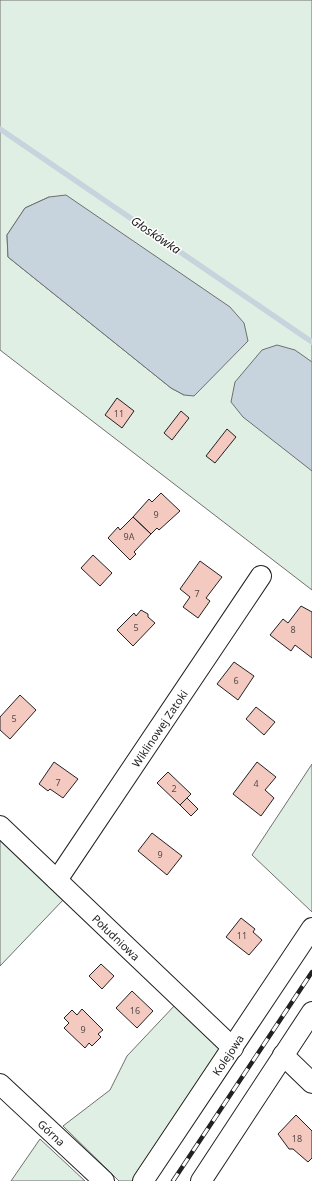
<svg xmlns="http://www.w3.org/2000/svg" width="312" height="1181" font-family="'Noto Sans',sans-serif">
<rect width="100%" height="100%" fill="#fff"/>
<path fill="#e0efe3" stroke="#6f6f6f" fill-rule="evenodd" d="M0,0H312V590L0,350ZM49,197L184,395L171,388L8,257L7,235L25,208Z
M312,764V912L252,855Z
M0,837L64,899L0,966Z
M176,1004L222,1047L135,1181H119L63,1126L110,1090L127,1056Z
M40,1139L85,1181H11Z"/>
<path fill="#c7d3dd" stroke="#6f6f6f" d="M66,195L230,307L244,323L248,341L194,396L184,395L171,388L8,257L7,235L25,208L49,197Z
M277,345L295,350L312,362V471L243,417L231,402L235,382L262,350Z"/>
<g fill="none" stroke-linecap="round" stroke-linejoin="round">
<path stroke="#c7d3dd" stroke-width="5.5" d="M0,129L312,342"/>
</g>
<path fill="#f3c9c0" stroke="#222" d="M117,398L134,411L122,428L105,415Z
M181,411L189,418L172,440L164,433Z
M227,429L236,437L215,463L206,456Z
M161,493L180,511L159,530L157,528L151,534L133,517L149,499L152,502Z
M133,517L151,534L134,552L136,554L130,560L108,538L118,527L120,530Z
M93,555L112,573L100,586L81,568Z
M200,561L222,577L206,598L210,601L198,618L183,607L190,597L180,589Z
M301,606L312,612V658L295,645L291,651L270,635L283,619L288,623Z
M141,610L148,614V617L155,623L133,646L117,630L134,613L136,616Z
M234,662L254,676L238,700L217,684Z
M20,695L36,710L10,739L0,730V717Z
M256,707L275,722L264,735L246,719Z
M54,762L78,779L63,798L50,789L48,791L39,784Z
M257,762L276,777L265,790L274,798L261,816L233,794Z
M168,772L191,794L180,805L157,783Z
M187,798L198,809L191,816L180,805Z
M152,833L182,856L167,875L138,851Z
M241,918L255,929L253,932L262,940L249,955L226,937Z
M101,964L114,976L102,989L89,976Z
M132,991L153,1011L137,1028L116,1008Z
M82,1009L103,1030L98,1034L101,1037L92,1046L89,1043L85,1048L64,1028L69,1023L64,1018L72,1010L77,1015Z
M296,1115L312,1131V1158L308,1162L293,1149H289L278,1134Z"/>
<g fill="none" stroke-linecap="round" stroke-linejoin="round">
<g stroke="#222" stroke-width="22">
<g id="minor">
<path id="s1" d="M0,826L233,1048"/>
<path id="s2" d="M57,880L261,576"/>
<path d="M283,1055L312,1083"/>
<path id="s3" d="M0,1084L104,1181"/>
<path id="s4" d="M143,1181L312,928"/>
<path d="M201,1181L312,1012"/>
</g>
</g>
<use href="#minor" stroke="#fff" stroke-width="20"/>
<g stroke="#222" stroke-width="4.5">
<path id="rail" d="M173,1181L312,972"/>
</g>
<use href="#rail" stroke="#fff" stroke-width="3" stroke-dasharray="9" stroke-linecap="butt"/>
</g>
<g text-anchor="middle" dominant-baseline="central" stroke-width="3" stroke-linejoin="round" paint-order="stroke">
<g font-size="9" fill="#564c4a">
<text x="119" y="413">11</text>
<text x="156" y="514">9</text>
<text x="129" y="536">9A</text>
<text x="197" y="593">7</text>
<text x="136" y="627">5</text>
<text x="293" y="629">8</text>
<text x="236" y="680">6</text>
<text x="14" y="718">5</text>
<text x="58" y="782">7</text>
<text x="256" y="783">4</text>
<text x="174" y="788">2</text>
<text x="160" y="854">9</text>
<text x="242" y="935">11</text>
<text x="135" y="1010">16</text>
<text x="83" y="1029">9</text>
<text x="297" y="1138">18</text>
</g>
<g font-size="11" fill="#222" stroke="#fff">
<text stroke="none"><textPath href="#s2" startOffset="183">Wiklinowej Zatoki</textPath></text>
<text stroke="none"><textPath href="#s1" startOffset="161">Południowa</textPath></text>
<text stroke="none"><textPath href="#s4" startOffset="152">Kolejowa</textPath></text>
<text stroke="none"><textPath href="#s3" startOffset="71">Górna</textPath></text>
</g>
<g font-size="12" font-style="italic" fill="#222" stroke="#fff">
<text transform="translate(156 235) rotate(34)">Głoskówka</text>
</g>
</g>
</svg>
